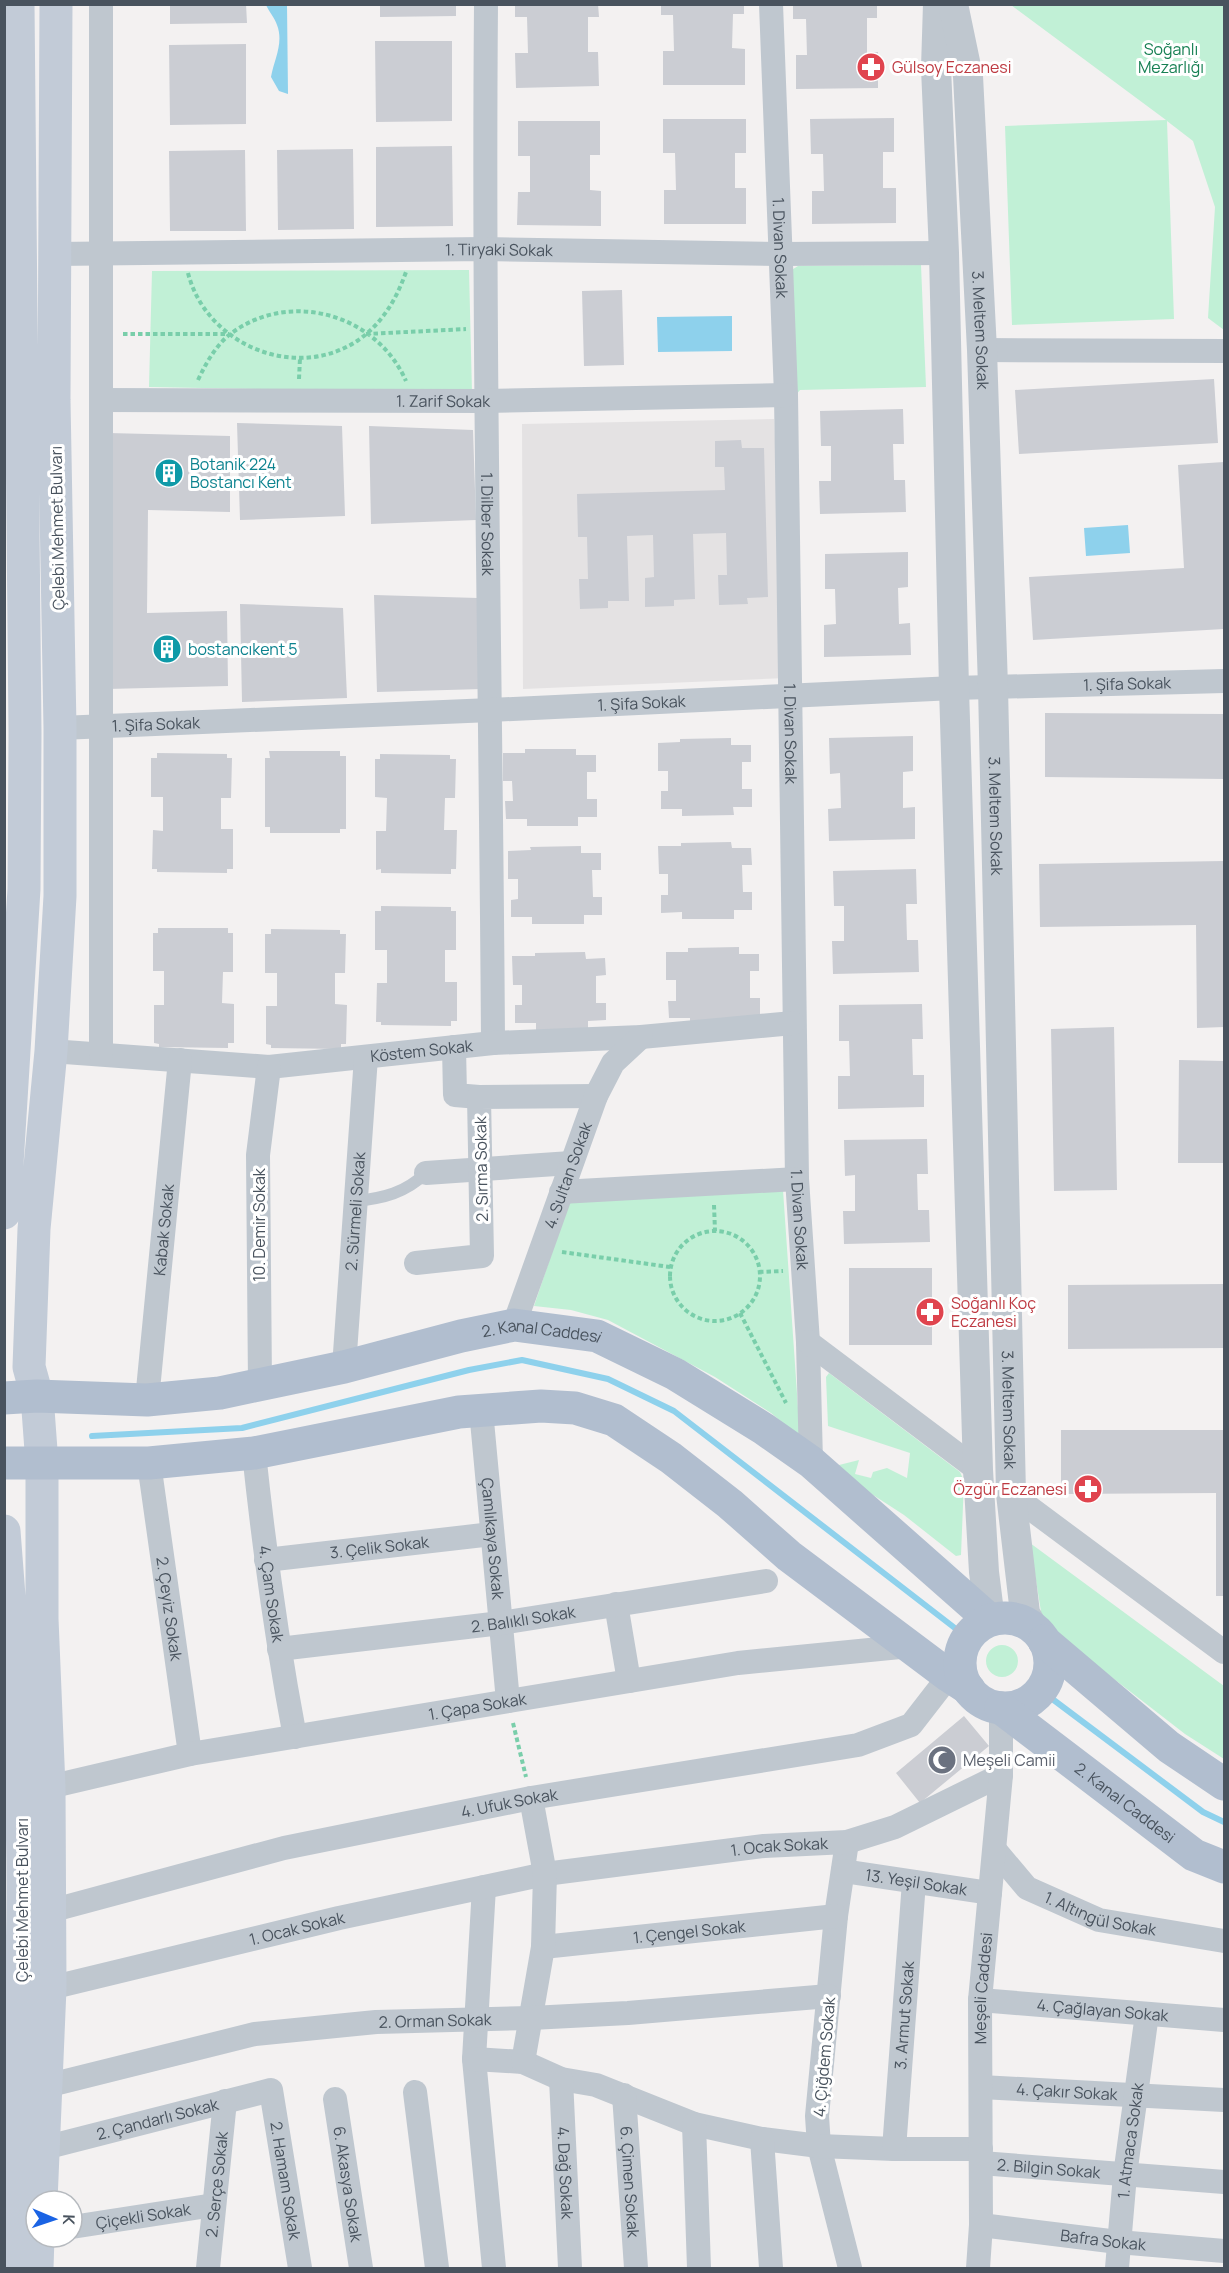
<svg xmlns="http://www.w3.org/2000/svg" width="1229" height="2273" font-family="Manrope,sans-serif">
<rect width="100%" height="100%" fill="#f3f1f1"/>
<path fill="#e4e2e3" d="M774,419L786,678L523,689L522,424Z"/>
<path fill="#c1f0d6" d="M1011,5H1224V330L1208,318L1215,207L1193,141L1167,121L1174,319L1012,325L1005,126L1166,120Z
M921,265L926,387L800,390L794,397L790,271L798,266Z
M469,270L472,393L149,387L152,271Z
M783,1190L800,1437L771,1413L715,1377L608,1320L571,1310L534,1306L569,1202Z
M829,1373L960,1472L964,1481L961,1555L956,1556L904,1515L833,1469L835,1466L859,1460L855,1474L871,1478L873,1472L887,1468L907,1478L910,1453L828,1426L826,1377Z
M1030,1543L1224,1686V1759L1185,1734L1043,1624Z
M986 1661a16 16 0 1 1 32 0a16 16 0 1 1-32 0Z"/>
<path fill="#8ed1ec" d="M266,5H287L288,94L279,91L271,77C274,60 284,43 277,25C275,18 269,12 266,5Z
M732,316V351L658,352L657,317Z
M1128,525L1130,553L1086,556L1084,528Z"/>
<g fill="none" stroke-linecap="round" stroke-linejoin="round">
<path stroke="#8ed1ec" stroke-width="6" d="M92,1436L242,1428L469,1370L522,1360L608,1379L674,1411L960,1632
M1051,1698L1203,1812L1224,1822"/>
</g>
<path fill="#cbcdd3" d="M170,4H246L247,23L170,24Z
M515,4H598L599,17H588V52H598L599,86L516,88L515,53H528L527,17H515Z
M661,4H744V14H733L732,48L745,49V85H663V51H674L673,15H661Z
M793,4H877V18H867V53L878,52V88L796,89V55H807L806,19H793Z
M380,5H456V16L380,17Z
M375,41H452V121L376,122Z
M246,44V124L170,125L169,45Z
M894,118V152H883V188H896V223L812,224V191H824L823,154H811L810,119Z
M663,119H746V153H735V188H746V224H664V190H676L675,153H663Z
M518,121H600V155H590V190L601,191V226L517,225L518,192H530V156H518Z
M452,146L453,226L376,227V147Z
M353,149L354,229L278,230L277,150Z
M245,150L246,231H170L169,151Z
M622,290L624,365L584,366L582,291Z
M1214,379L1218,443L1019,454L1015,390Z
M903,409L904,444H893L894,480H905L906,512L820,514L819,481H831V446H821L820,411Z
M237,423L342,426L345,516L240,520Z
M369,426L473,430L476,520L371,524Z
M108,433L230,436V512L148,510L147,613L227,611L228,686L107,689Z
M741,440L742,448H764L768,597L747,598L748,604L719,605L718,575H727L726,533L693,534L695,599L674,600V606L645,607V578L654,577L653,535L627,536L629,601H608V608L580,609L579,579H588L587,537H578L577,494L725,490L724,467H715V441Z
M1224,462V629L1033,640L1029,577L1184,568L1178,465Z
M908,552V587L898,588L899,624L910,623L911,655L824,657V625L836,624L835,589H825V554Z
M374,595L478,598L482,689L377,692Z
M240,604L343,608L347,698L242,702Z
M1045,713L1224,714V779L1045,777Z
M913,736V771L903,772V808L915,807V839L829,841L828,809L841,808L840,773L830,774L829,738Z
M731,738V745H751V762H742V789H752V807H733L734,815L682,816V809H661V791H668V771H658V743L680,742V739Z
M525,749H576V755H596V772H587V799H597V817H578V826H527V819H506L505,801H513L512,781H503V753H525Z
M269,751H340V756H346V829H340V833H270V827H265V758H270Z
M157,753L227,754V758H232L231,798H221V829H233V869H227V873L157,872V869H152L153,830L163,831V797H151V758H157Z
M380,754L450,755V759H456L455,798H445L444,830H457L456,869H451V874L381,873V869L376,870V831H386L387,798L375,797V759H380Z
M731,842L732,848H751L752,865H742L743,892H752V910H734V919H682V912L661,913V895H668V874H659L658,846H681V843Z
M581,846V853H601V870H592L593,897H602V915H584V924H532V917H511V900L518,899V879H508V851L531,850L530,847Z
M1224,861V1027L1197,1028L1196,925L1040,927L1039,864Z
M916,869L917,904H906L907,940H918L919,972L833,974L832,941H844V906H834L833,871Z
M381,906L451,907V911H456V950H445V982H457V1021H451V1026L381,1025V1022H376L377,983H387V950H375V911H381Z
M158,928H228V933H233V972H223L222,1003L234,1004V1043H228V1048L159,1047V1044L154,1043V1005H164V971H153V933H158Z
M271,929L340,930V934H346L345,973H335V1004L347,1005L346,1044H341V1049L271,1048V1045L266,1044V1006H277V973H265V934H271Z
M739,947V954H759V971H750V998H760V1016L690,1026V1018H669L668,1001H676V980H666V952H688V948Z
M585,952L586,959L605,958L606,975L596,976V1003H606V1020L588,1021V1029L536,1030V1023H515V1005H522V985H513L512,956H535V953Z
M922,1004L923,1039H912L913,1075H924V1107L838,1109V1076H850L849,1041H839V1005Z
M1114,1027L1117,1190L1054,1191L1051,1029Z
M1179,1060L1224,1061V1163H1178Z
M927,1139L928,1174H917L918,1210H929L930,1242L844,1244L843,1211H855V1175L845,1176L844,1140Z
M849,1268H932V1345H849Z
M1224,1284V1348L1068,1349V1285Z
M1061,1430H1224V1596H1216V1493L1061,1494Z
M964,1716L989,1746L920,1803L896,1773Z"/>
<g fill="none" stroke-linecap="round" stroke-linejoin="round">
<path stroke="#79ceaa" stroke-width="4" stroke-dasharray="4.5 3" stroke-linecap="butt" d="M188,273C206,344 294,382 357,341C382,324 396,300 406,272
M123,334H229
M366,334L466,329
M299,379L300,358
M198,380C206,363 215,347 229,335C288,289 376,313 406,381
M714,1205L715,1231
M670 1276a45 45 0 1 1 90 0a45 45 0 1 1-90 0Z
M562,1252L670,1267
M759,1272L783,1271
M740,1313L786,1403
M513,1723L526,1777"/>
<path stroke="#bfc7cf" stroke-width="12" d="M356,1201C384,1198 405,1193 426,1173"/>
<g stroke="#bfc7cf" stroke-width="24">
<path id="s1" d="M486,4C483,351 491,697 493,1043"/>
<path id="s2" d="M771,4L786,395L797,1179L808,1342L811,1462"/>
<path id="s3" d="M55,254L484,249L780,254L944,253"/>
<path d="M982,350L1224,351"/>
<path id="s4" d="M101,400L486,401L786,395"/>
<path id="s5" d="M60,728L491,710L954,688L1224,681"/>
<path d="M454,1047L455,1095L479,1097"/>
<path id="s6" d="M51,1051L269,1067L493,1043L641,1037L793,1023"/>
<path d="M101,1054V4"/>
<path d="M426,1173L571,1163"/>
<path d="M561,1192L797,1179"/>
<path d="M416,1263L482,1256L479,1097L596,1096"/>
<path id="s7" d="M514,1325L596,1096L613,1063L641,1037"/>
<path d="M808,1342L978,1470"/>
<path id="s8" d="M344,1367L366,1057"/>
<path d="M260,1384L258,1155L269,1067"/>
<path id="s9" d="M147,1400L180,1060"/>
<path id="s10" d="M481,1410L508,1701"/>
<path id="s11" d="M254,1453C264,1548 277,1642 295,1737"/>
<path id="s12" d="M149,1463L190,1754"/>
<path d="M1011,1494L1224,1652"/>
<path id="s13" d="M266,1560L492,1534"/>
<path d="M616,1604L629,1681"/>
<path id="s14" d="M279,1649L501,1623L766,1581"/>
<path id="s15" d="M49,1787L190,1754L738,1663L910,1646"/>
<path d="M847,1842L836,1916L817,2116L819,2146L850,2268"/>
<path id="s16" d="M995,1850L1027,1888L1099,1920L1224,1941"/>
<path id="s17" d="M843,1871L990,1893"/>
<path d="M484,1887L474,2059L494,2268"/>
<path id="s18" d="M50,1911L284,1848L531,1798L858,1745L911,1725L949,1676"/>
<path id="s19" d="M543,1947L836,1916"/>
<path id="s20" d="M50,1988L339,1918L545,1874L764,1846L847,1842L895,1827L1001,1775"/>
<path id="s21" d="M980,2000L1224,2020"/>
<path d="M474,2059L523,2062L561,2079L596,2085L694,2124L762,2139L819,2146L894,2149H981"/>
<path d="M523,2062L543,1947L545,1874L531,1798"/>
<path id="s22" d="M561,2079L570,2268"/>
<path id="s23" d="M46,2086L255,2034L376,2022L531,2018L628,2013L829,1996"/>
<path id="s24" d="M981,2087L1224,2100"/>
<path d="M415,2092L437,2268"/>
<path id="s25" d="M624,2095L636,2268"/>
<path id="s26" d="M335,2099L361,2268"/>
<path d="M694,2124L699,2268"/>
<path d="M762,2139L771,2268"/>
<path id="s27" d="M44,2148L271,2090L300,2268"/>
<path id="s28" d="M894,2149L914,1882"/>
<path id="s29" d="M981,2163L1224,2182"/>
<path id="s30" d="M981,2225L1118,2242L1224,2251"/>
<path id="s31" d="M72,2227L214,2205"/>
<path id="s32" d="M208,2268L225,2101"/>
<path id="s33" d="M978,2268L981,2225L980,2000L1001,1775V1708"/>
<path id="s34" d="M1117,2268L1125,2175L1147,2014"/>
</g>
<g stroke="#bfc7cf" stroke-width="30">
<path d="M938,4L936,68L944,253L954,688L978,1470L984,1572L990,1620"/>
<path id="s35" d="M953,4L968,76L982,350L993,687L1011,1494L1025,1613L1033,1628"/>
</g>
<path stroke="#c2cbd7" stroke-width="33" d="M4,1213L24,889L25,733L18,4
M4,1531C13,1648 23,1766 23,1884C23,2012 14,2140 8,2268
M41,2201L50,1988L49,1787L42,1619V1464L37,1396L29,1367L34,1229L51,1051L60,896V728L54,400L56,4
M37,2268L38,2237"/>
<g stroke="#b1becf" stroke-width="33">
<path id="s36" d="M4,1398L37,1396L147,1400L220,1393L344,1367L461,1336L514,1325L597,1336L675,1374L764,1429L811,1462L990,1620"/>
<path d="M4,1463H149L254,1453L459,1412L541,1406L575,1408L614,1420L671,1458L730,1504L789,1556L949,1676L969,1689"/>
<circle cx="1005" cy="1663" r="45"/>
<path d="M1044,1641L1169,1747L1224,1784"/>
<path id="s37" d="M1001,1708L1194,1855L1224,1867"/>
</g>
</g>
<defs>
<g id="pharmacy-disc" transform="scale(1.5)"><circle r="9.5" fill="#e0444e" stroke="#fff"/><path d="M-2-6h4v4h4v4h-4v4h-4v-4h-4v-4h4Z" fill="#fff"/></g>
<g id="building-disc" transform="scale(1.5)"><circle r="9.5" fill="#0f9aa8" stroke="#fff"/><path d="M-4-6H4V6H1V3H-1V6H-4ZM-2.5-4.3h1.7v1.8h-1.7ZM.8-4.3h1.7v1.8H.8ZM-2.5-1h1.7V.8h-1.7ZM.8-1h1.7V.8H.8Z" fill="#fff"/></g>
<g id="mosque-disc" transform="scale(1.5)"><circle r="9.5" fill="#6b7280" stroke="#fff"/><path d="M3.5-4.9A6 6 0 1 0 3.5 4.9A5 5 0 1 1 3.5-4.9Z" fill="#fff"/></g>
</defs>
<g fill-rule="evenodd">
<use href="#pharmacy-disc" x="871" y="67"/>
<use href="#building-disc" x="169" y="473"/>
<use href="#building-disc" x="167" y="649"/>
<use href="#pharmacy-disc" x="930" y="1312"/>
<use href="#pharmacy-disc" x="1088" y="1489"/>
<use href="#mosque-disc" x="942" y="1760"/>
</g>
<g text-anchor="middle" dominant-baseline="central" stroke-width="6" stroke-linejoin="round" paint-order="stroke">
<g font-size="16" fill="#188154" stroke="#fff">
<text x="1171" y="49">Soğanlı<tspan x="1171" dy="18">Mezarlığı</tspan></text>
</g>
<g font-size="16" fill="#be3a42" stroke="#fff" text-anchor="start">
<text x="892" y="67">Gülsoy Eczanesi</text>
<text x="951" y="1303">Soğanlı Koç<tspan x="951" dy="18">Eczanesi</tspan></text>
<text x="1067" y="1489" text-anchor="end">Özgür Eczanesi</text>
</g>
<g font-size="16" fill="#49535e" stroke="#fff">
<text stroke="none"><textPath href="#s2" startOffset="244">1. Divan Sokak</textPath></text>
<text stroke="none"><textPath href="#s3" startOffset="444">1. Tiryaki Sokak</textPath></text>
<text stroke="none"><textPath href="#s35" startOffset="328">3. Meltem Sokak</textPath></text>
<text stroke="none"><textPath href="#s4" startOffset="342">1. Zarif Sokak</textPath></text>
<text stroke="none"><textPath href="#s1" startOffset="520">1. Dilber Sokak</textPath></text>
<text transform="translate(57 528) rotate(-91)">Çelebi Mehmet Bulvarı</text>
<text stroke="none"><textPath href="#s5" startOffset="1068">1. Şifa Sokak</textPath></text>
<text stroke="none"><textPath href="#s5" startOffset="582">1. Şifa Sokak</textPath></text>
<text stroke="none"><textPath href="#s5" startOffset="96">1. Şifa Sokak</textPath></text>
<text stroke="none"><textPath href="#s2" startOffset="730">1. Divan Sokak</textPath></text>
<text stroke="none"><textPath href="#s35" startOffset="814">3. Meltem Sokak</textPath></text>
<text stroke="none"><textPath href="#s6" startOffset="372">Köstem Sokak</textPath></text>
<text transform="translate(481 1169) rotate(-91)">2. Sırma Sokak</text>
<text stroke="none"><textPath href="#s7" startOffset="159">4. Sultan Sokak</textPath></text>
<text stroke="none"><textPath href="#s8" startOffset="156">2. Sürmeli Sokak</textPath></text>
<text stroke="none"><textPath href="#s2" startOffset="1216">1. Divan Sokak</textPath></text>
<text transform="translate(259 1225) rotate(-90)">10. Demir Sokak</text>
<text stroke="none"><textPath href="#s9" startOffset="171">Kabak Sokak</textPath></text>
<text stroke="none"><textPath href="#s36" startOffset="546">2. Kanal Caddesi</textPath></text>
<text stroke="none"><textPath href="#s35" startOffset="1408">3. Meltem Sokak</textPath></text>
<text stroke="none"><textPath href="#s10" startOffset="129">Çamlıkaya Sokak</textPath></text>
<text stroke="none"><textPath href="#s13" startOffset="114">3. Çelik Sokak</textPath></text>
<text stroke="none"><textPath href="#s11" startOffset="142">4. Çam Sokak</textPath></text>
<text stroke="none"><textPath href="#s12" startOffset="147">2. Çeyiz Sokak</textPath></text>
<text stroke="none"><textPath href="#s14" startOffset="246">2. Balıklı Sokak</textPath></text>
<text stroke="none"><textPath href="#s15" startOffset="436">1. Çapa Sokak</textPath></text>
<text stroke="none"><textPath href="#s18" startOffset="472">4. Ufuk Sokak</textPath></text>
<text stroke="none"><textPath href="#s37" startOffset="156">2. Kanal Caddesi</textPath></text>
<text stroke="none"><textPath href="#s20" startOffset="744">1. Ocak Sokak</textPath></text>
<text stroke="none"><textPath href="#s17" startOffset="74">13. Yeşil Sokak</textPath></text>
<text transform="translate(22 1900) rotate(-90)">Çelebi Mehmet Bulvarı</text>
<text stroke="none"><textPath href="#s16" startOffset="128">1. Altıngül Sokak</textPath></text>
<text stroke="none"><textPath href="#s20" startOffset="254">1. Ocak Sokak</textPath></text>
<text stroke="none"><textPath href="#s19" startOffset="147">1. Çengel Sokak</textPath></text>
<text stroke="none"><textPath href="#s33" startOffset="280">Meşeli Caddesi</textPath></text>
<text stroke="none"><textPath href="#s21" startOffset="123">4. Çağlayan Sokak</textPath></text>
<text stroke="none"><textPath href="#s28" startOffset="134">3. Armut Sokak</textPath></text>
<text stroke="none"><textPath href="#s23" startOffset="396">2. Orman Sokak</textPath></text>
<text transform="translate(824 2057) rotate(-85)">4. Çiğdem Sokak</text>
<text stroke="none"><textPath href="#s24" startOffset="86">4. Çakır Sokak</textPath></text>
<text stroke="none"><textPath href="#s27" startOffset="117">2. Çandarlı Sokak</textPath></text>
<text stroke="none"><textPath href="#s34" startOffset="128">1. Atmaca Sokak</textPath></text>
<text stroke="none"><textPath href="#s29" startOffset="68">2. Bilgin Sokak</textPath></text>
<text stroke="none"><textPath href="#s22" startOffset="94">4. Dağ Sokak</textPath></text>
<text stroke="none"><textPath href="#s27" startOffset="326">2. Hamam Sokak</textPath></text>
<text stroke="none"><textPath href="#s25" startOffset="87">6. Çimen Sokak</textPath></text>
<text stroke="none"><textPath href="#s26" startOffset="86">6. Akasya Sokak</textPath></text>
<text stroke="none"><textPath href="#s32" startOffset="84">2. Serçe Sokak</textPath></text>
<text stroke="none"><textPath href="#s31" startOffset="72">Çiçekli Sokak</textPath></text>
<text stroke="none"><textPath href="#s30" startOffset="123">Bafra Sokak</textPath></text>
</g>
<g font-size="16" fill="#0d838f" stroke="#fff" text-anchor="start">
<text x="190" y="464">Botanik 224<tspan x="190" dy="18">Bostancı Kent</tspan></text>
<text x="188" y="649">bostancıkent 5</text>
</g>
<g font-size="16" fill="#5b616d" stroke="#fff" text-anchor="start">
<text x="963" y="1760">Meşeli Camii</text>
</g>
</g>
<rect width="1229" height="2273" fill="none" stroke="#49535e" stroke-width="12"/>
<g transform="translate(54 2219) rotate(92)"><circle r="28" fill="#ffffff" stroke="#b6babf" stroke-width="1.5"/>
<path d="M0-4.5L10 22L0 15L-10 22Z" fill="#1a63e4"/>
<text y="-9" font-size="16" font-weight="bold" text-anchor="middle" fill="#49535e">K</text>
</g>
</svg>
